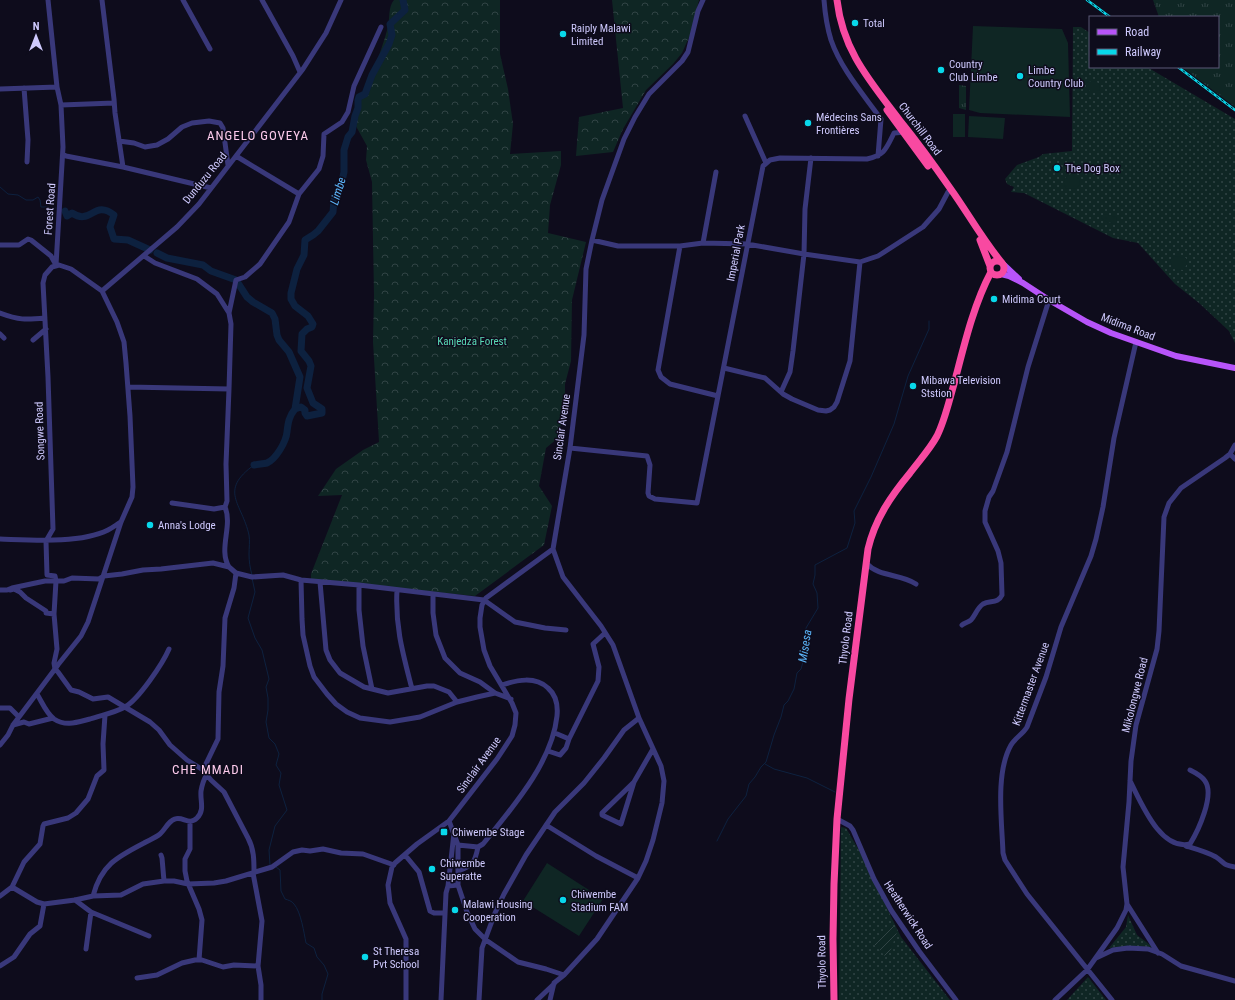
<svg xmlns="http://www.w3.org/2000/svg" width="1235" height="1000" font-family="'Roboto Condensed',sans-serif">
<defs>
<pattern id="grass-dots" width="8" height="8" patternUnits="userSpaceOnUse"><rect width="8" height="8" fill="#0f2624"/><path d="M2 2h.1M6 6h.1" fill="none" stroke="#314445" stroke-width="1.8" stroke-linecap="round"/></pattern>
<pattern id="forest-crowns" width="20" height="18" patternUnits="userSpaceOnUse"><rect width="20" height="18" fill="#0f2624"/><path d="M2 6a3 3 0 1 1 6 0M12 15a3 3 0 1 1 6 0" fill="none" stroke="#314445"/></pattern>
<pattern id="park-tufts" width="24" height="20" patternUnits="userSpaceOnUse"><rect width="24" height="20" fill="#0f2624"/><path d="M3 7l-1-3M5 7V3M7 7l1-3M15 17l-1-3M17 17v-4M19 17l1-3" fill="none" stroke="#314445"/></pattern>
<pattern id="garden-furrows" width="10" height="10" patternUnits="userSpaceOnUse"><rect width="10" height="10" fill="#0f2624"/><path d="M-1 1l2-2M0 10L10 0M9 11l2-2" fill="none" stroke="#314445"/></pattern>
</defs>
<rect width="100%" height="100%" fill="#0e0c1c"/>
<path fill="url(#grass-dots)" d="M1073,27H1081L1090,33V67H1147L1235,119V343L1229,331L1199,303L1175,284L1138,243L1113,238L1024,193L1011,192L1014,187L1007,184L1005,179L1017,165L1039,157L1043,154L1072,151Z
M841,827L846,828L860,852L901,937L950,1000H839Z
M1128,915L1137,935L1154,948L1140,946L1109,948L1126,927Z
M1088,977L1106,1000H1067Z"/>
<path fill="url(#forest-crowns)" d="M394,0H500V54L508,89L513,124L510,154L561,151V165L550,205L548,233L586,242L572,300L571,361L565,384V407L558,438L546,448L539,486L552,506L544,545L475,596L311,580V574L342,495L318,496L336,469L363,450L379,442L373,342L374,295L372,182L366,160L367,146L352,119C365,89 380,58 388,27C390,18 388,7 394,0Z
M612,0H699L690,35L682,53L673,64L646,90L623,129L613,152L576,156L579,117L623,108Z"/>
<path fill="url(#park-tufts)" d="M1153,0H1235V107L1182,67H1218V17H1159Z
M959,85L966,86V110L959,108Z"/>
<path fill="url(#garden-furrows)" d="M892,924L897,932L890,952L885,956L874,944Z"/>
<path fill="#0f2624" d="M973,26L1062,29L1068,43L1070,117L980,113L969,110Z
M1088,81L1097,82L1100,86L1099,91H1090L1086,88V84Z
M953,114H965V137H953Z
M969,116L1005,118L1003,139L968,137Z
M1071,174L1079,179L1080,185L1076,188L1066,189C1062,182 1064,177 1071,174Z
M1104,214L1116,217L1117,221L1116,224L1107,222L1101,218L1102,216Z
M1174,256L1186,258C1187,263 1187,266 1183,270L1174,269L1170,261Z
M547,863L603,899L579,936L523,901Z"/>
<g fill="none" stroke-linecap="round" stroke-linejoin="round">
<path stroke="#0d213f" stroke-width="1" d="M0,187L8,194L18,195L26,200H33L38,197L40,200L41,207H49L53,211L55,208
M252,575C250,568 249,561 249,554C249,548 250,541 249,535C242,503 218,491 254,465
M252,578L255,592L248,618L255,638L262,650L269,679L266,687L268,698V710L266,722L269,738L275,744L279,754L276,765L281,773L279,785L287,810L275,826L269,850L270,865
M765,764L774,769L807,778L835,792
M717,841L728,819L746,796L749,784L755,777L761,767L766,762L774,735L781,717L784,705L788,701L794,689L797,673L801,669L808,644L806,628L818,608L817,593L813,584L815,575V565L847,548L855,523L854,511L871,477L894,424L908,376L929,329V321
M276,867L280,870L281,891L285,899C288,900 292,901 294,904C301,912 304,933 306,943L314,948L317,957L324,965L328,974L322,994V1000"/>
<path stroke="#0d213f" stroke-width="7" d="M65,211L67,216L72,213C91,226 94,199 114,215L110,227L114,239L128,240L150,250
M157,253L167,258L203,265L211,271L236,280L247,297L253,302L272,313L275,319L277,335L279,340L289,352L300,377L295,409
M254,465C258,464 263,464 267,463C276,459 286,442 287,432C288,423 289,416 295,409L301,407L305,410V413L307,416L322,413V409L313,403L307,388L311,366L309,361L301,351L302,334L307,329L312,327L313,324L308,316L295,306L291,299V293L297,269L304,255L305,240L313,235L318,231L333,212L334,200L340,190L344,172V150L348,137L352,132L355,116L358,108V100L359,97L365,94L372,75L389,44L392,35L390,24L405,10L403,0"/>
<path stroke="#39387a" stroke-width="5" d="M48,0L57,87L61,105L63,147L56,265
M102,0L114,99L115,113L123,167
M183,0L210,49
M262,0L293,56L300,72
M824,0C825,13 827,27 831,40C841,69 863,94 881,119L878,156
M24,88L28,140L27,162
M0,89L57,87
M61,105L114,103
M745,116L766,163
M119,141L134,143L145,147L157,145L168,139L182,127L192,123L209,121L220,123L223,128L228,165
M63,154L66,156L123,167L211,188
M236,156L299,194
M592,240L618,246H680L703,243L747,244L804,254L860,262L878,256L923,227L939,209L948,192L951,189
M703,243L716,172
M0,245H19L28,239L31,240L51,256L56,265
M680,246L658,370L661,377L670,384L718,396
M144,256L155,263L197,279L217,294L229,313L231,324L229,389L226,464L227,501L225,507C233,526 218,549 229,567
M102,291L177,227L199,204L303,69L326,33L341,0
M0,313C19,320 25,320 45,318
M229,313L236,280L245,277L260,264L289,222L299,194L319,169L323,156L324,134L342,122L348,112L354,86L381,27
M0,334L4,338
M33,340L46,329
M724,368L765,378L783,394L792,399L818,410L826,411L830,410L834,407L837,402L850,361L860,262
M128,387L229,389
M781,392L790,372L793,351L804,254L805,209L811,158
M570,448L647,456L650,465L648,493L649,496L655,499L697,503L763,166L770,160L780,158L867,159C885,155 886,149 894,133L906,132
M1230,454L1235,459
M172,503L214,509L225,507
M0,539C30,540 80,544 108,530C112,528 116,525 121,522
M866,563C880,578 900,573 916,584
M301,580L302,619L303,635L310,666L314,677L327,694L336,704L347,712L360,718L390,722L420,717L457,702L477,697L495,693L511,699
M320,582L326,650L330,660L340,673L364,687L388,693L427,686H434L449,692L457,702
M359,585V610L363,646L372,689
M0,590H7L12,588L45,581H64L72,578L99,579L104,576L122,574L143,570L161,569L213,563L229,567L236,573L252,577L283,575L301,580L359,585L484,600L515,622L545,628L566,630
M10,590L14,589L20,592L26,598L46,611V613L54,614
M397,590C395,627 403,654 412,689
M433,594V613L436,635L445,658L460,673L480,682L495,693
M962,625C964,623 969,622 971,620C975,616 977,608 983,604C990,600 998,604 1002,595L1001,563L998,551L985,522V511L989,497L993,491L1007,452L1028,367L1049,300
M57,666L81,636L88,622L121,522L132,497L133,487L130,416L126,363L124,342L117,322L102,291L71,269L59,265L52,267L45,275L43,283L48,377L53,529L46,541L47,575L55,576L56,581L54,614L57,649L54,663L55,669L58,672L71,690L79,692L93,699L108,697L150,722L159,730L170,745L187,760L203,770L211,780L224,792L248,838C254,849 254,860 254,872
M37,694C42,702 46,713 54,719C66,727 78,722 90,719C102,715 114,713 125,707C139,699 163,663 169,649
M0,708H10L19,717
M13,725L24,722L29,724L53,718
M569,739L598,681L599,667L593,644L605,633
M0,745L8,735L13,725L55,669
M548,751L560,755L566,748L569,739L555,733
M203,770L218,739L219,692L223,666L225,618L234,588L236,573
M1130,781C1141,802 1160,851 1190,844C1198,831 1215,795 1205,781C1202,776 1196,773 1190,770
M634,782L621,824L602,815V813L634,782L653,749
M837,819L850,826L853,830L874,879L891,910L919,951L956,1000
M449,821L458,845V885L467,912L475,929L486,940L518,962L546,969L564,975
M190,822V849L185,859V871L187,881L199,909L202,920L199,960
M546,825L596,856L638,878
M458,845L478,847L483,844C512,808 552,763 557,716C558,706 556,695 548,688C535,676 517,680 502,685
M1186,846C1196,849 1207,852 1216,857C1225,863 1222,865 1235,867
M161,855L162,858L164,881
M405,855L419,872L430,911L434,913H444
M458,871C473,866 475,862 478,847
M253,873L262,921L258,966L261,985V1000
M448,886L454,833
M12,887L37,902L44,904L75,900L93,896L121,895L143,884L164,881H174L188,884L214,883L226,881L272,867L293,852L302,850L310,851L323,849L341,853L363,854L394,865
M0,896L12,887L24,862L40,844L43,826L44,824L68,818L76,813L88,799L97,776L104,770L103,744L105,715
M93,896C101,865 117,857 144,843C149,840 155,838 160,834C165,830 168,821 175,819C183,816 189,826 197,818C205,810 200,801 201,791C202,785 204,779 207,774
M75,900L91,912L149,936
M1127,904L1158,953
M86,949L91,912
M1096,958L1113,950L1128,948L1148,949L1162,954L1181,966L1235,981
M0,966L14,957L30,934L40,926L44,904
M137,978L157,975L182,963L195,960H202L223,967L234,965L258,966
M406,1000V939L390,903L388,885L392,867L395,863L417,844L449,821L497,759L512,736L515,725L516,713L512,703L490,666L484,650L480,627V618L482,605L486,598L553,549L570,448L584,335L586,269L592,240L602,200L624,139L635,117L649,94L682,61L688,52L698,11L703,0
M441,1000L446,893L448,886L458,885
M479,1000L482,948L495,913L504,894L526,855L555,812L584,783L604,758L624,730L639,718
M537,1000L554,984
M550,1000L554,983L564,975L597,939L638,878L646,861L653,840L662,803L664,781L661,766L639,718L613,645L601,626L563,577L553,549
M1055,1000L1087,970L1117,928L1126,910L1127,904L1123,867L1129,802L1131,761L1136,725L1157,649L1159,631L1164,517L1169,503L1181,488L1225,458L1230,454L1235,445
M1112,1000L1027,894L1005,860L1003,853C1002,822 995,773 1011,745C1015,738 1023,734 1027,727L1046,677L1061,627L1091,556L1096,539L1103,507L1114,438L1136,342"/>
<path stroke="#b754f9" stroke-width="6" d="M1003,264L1019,279
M1001,274L1009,276L1023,283L1049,300L1087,322L1111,333L1176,356L1235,368"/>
<path stroke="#f849a1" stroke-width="7" d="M837,0C843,52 871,82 901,122C918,143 934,165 950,188C968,213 982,239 1002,263
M887,110L928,166
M980,240L990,266
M990 268a7 7 0 1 1 14 0a7 7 0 1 1-14 0Z
M834,1000L833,939L834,884L837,819L849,699L868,549C875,519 891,496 910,473C919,461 930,449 937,436C945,420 949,401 954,384C964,346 973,306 991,272"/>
<g stroke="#08d8ea" stroke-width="2.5">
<path id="rail" d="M1087,0L1110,17
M1178,67L1235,110"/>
</g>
<use href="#rail" stroke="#0e0c1c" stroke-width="1" stroke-dasharray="3" stroke-linecap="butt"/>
<path stroke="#39387a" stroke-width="5" d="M55,669L57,666"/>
</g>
<g fill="#08d8ea" stroke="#0e0c1c" stroke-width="1.5">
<circle cx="855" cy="23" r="4"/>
<circle cx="563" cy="34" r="4"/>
<circle cx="941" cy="70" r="4"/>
<circle cx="1020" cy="76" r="4"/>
<circle cx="808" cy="123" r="4"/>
<circle cx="1057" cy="168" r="4"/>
<circle cx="994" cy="299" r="4"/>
<circle cx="913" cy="386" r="4"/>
<circle cx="150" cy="525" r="4"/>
<rect x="440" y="828" width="8" height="8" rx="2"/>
<circle cx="432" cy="869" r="4"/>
<circle cx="563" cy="900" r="4"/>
<circle cx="455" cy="910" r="4"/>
<circle cx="365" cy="957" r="4"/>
</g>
<g text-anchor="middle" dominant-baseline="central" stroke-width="3" stroke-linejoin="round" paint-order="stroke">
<g font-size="11" fill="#cec9fd" stroke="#0e0c1c" text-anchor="start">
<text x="863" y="23">Total</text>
<text x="571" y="28">Raiply Malawi<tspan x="571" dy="13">Limited</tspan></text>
<text x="949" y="64">Country<tspan x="949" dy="13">Club Limbe</tspan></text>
<text x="1028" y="70">Limbe<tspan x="1028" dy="13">Country Club</tspan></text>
<text x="816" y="117">Médecins Sans<tspan x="816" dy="13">Frontières</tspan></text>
<text x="1065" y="168">The Dog Box</text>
<text x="1002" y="299">Midima Court</text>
<text x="921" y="380">Mibawa Television<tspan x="921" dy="13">Ststion</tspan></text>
<text x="158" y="525">Anna's Lodge</text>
<text x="452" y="832">Chiwembe Stage</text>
<text x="440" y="863">Chiwembe<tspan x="440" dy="13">Superatte</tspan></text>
<text x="571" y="894">Chiwembe<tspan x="571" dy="13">Stadium FAM</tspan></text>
<text x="463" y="904">Malawi Housing<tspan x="463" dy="13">Cooperation</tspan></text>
<text x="373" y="951">St Theresa<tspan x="373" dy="13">Pvt School</tspan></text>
</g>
<g font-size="11" fill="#cec9fd" stroke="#0e0c1c">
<text transform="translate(920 129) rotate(53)">Churchill Road</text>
<text transform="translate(205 178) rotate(-51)">Dunduzu Road</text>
<text transform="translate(50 209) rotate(-86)">Forest Road</text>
<text transform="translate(736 253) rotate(-79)">Imperial Park</text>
<text transform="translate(1128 327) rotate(21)">Midima Road</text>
<text transform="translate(562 427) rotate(-82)">Sinclair Avenue</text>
<text transform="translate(40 431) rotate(-92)">Songwe Road</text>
<text transform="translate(846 638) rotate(-83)">Thyolo Road</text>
<text transform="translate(1031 684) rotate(-70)">Kittermaster Avenue</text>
<text transform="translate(1135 695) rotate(-76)">Mikolongwe Road</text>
<text transform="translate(479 765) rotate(-54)">Sinclair Avenue</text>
<text transform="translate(908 915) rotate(57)">Heatherwick Road</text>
<text transform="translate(822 962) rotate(-91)">Thyolo Road</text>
</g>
<g font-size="11" fill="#59d9b6" stroke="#0e0c1c">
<text x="472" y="341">Kanjedza Forest</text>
</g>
<g font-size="12" font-style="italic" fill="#5bb4f9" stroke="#0e0c1c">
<text transform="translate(338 191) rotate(-73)">Limbe</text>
<text transform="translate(805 646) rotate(-81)">Misesa</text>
</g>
<g font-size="13" letter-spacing="1" fill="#fdcbec" stroke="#0e0c1c">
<text x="258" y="135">ANGELO GOVEYA</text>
<text x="208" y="769">CHE MMADI</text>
</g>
</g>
<rect x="1089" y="16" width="130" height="52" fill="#0e0c1c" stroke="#5b5876"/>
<rect x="1097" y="29" width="20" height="6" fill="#b754f9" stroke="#5b5876"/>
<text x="1125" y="36" font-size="12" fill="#cec9fd">Road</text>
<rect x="1097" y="49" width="20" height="6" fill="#08d8ea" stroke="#5b5876"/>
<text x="1125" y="56" font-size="12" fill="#cec9fd">Railway</text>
<g transform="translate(36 36)" stroke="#0e0c1c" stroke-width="3" paint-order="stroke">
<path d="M0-3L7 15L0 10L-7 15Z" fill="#cec9fd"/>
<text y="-6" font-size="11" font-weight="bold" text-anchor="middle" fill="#cec9fd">N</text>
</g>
</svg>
